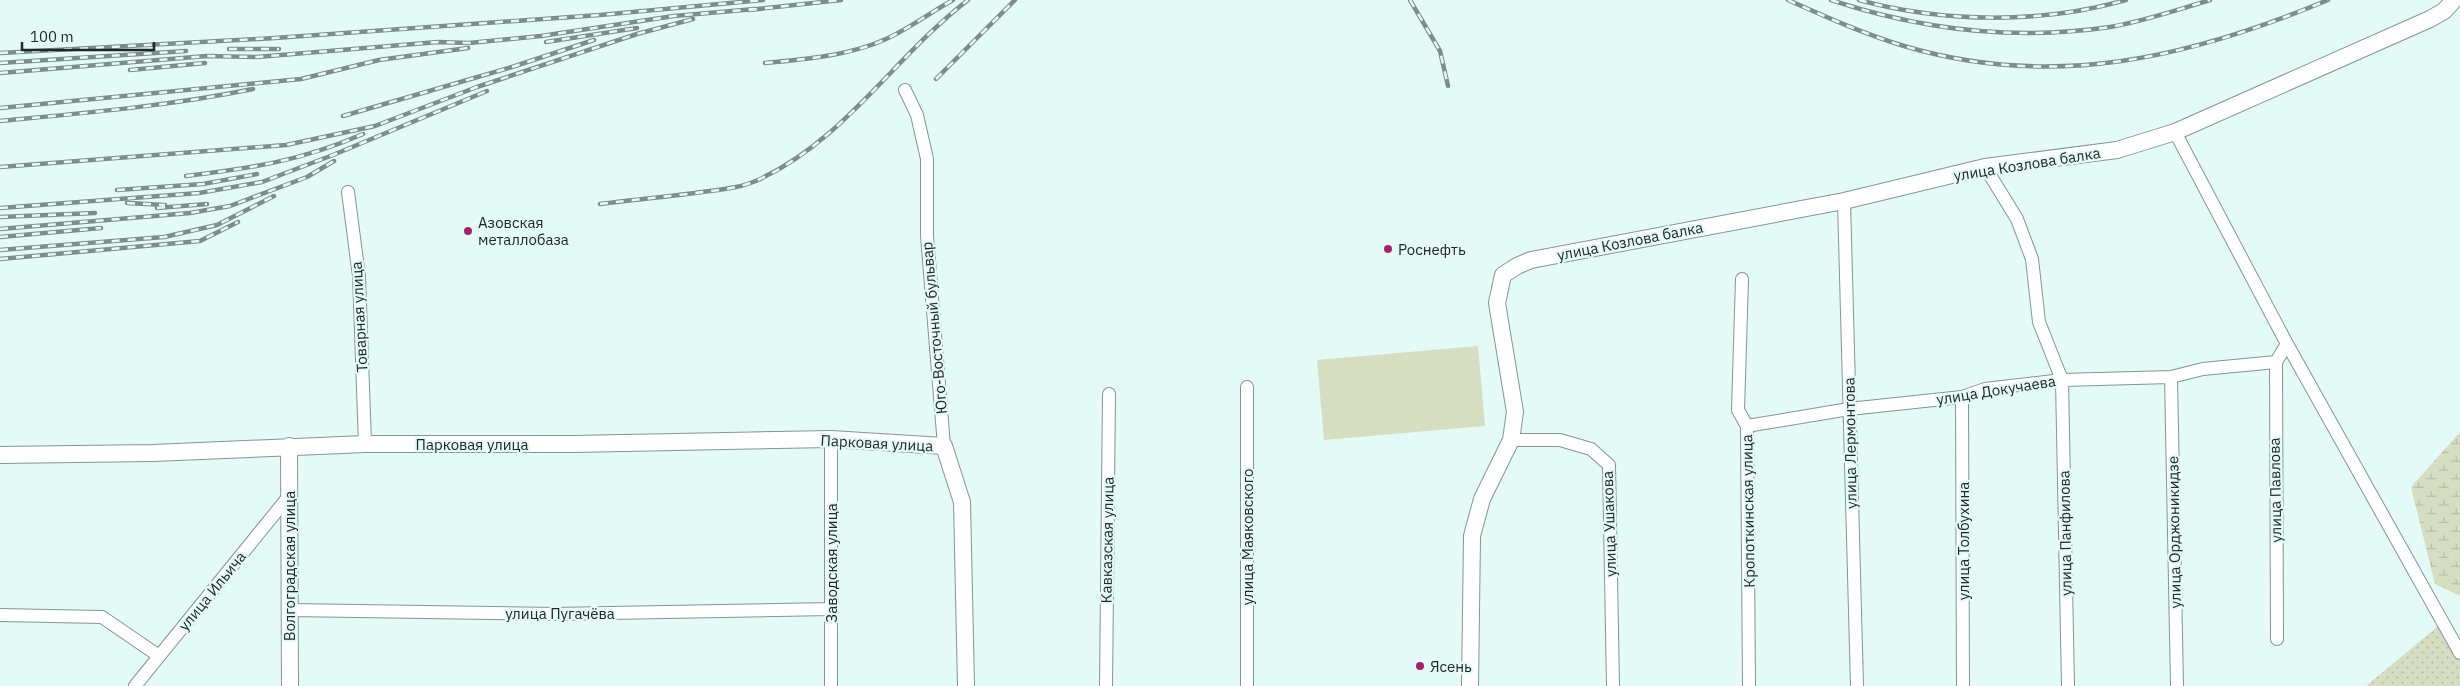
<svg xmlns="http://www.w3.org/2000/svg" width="2460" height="686" font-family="'IBM Plex Sans',sans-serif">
<defs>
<pattern id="grass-dots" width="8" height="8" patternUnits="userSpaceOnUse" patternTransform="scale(1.25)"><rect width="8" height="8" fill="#d6dec2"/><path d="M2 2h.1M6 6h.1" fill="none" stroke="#b7bea7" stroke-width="1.8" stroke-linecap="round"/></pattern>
<pattern id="wetland-marsh" width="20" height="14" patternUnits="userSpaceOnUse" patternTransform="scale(1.25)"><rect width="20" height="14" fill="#d6dec2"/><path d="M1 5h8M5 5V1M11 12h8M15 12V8" fill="none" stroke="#b7bea7"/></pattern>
</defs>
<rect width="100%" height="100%" fill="#e4faf7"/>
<path fill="url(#grass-dots)" d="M2443,622L2460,653V686H2366Z"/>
<path fill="url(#wetland-marsh)" d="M2460,432V596L2435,584L2411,487Z"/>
<path fill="#d6dec2" d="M1478,346L1485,426L1324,440L1317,360Z"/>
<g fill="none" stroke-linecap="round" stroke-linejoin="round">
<g stroke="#829693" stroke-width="14">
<path id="minor" d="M905,90L917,115L927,159V236L944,446
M2175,132L2287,344L2460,653
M1985,167L2017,219L2032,259L2039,322L2062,380L2068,686
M348,192L359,276L365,444
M1844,201L1857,686
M1742,279L1738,410L1747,426L1749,686
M2171,377L2177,686
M1962,397L1963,686
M1747,426L1849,409L1962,397L1985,389L2062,380L2171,377L2203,369L2276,362
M831,439V686
M1511,440H1560L1591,449L1609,465L1613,686
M289,610L554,614L831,609
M0,615L102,617L159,656
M2277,639L2276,362L2287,344
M135,686L289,496
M1106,686L1109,394
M1247,686V387"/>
</g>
<g stroke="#829693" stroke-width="18">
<path id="major" d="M289,446L290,686
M0,455L153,453L365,444H573L831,439L944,446L962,502L966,686
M1470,686L1472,536L1482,499L1511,440L1515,412L1497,303L1503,275L1517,266L1531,260L1844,201L1985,167L2117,150L2175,132L2430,19L2444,11L2454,0"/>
</g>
<use href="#minor" stroke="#fff" stroke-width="12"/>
<use href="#major" stroke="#fff" stroke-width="16"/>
<g stroke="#7e8c8a" stroke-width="4.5">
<path id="rail" d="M1410,0L1440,51L1448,86
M1788,0C1826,17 1864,34 1904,46C2053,90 2189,58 2328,0
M1831,0C1922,30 2015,41 2110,27C2144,21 2177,10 2210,0
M1859,0C1944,23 2041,24 2126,0
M749,10L841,0
M546,42L637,28
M229,49H279
M0,53L275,38L600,15L763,0
M0,63L186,51
M765,63C805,59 849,56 886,39C910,28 931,12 953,0
M130,70L205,63
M0,73L207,56L257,57L438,42L469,43L541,36L674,16L755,9
M936,79L1015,0
M0,108L301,79L379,60L468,48
M343,116L512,67L594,40
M0,121C85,113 169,106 253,89
M0,167L286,145L375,126L477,87L637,34L693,19
M186,176C252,168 301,161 363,134
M117,190L203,184L257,174
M127,203L165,205
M600,204C631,200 663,197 695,193C716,190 738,189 758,180C845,140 894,57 968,0
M0,208L199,193L262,182L333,155L487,91
M157,208L207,204
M0,217L95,213
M0,229L190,213L230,206L307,177L334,161
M0,237L101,228
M0,250L164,237L217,225L274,196
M0,259L200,241L238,222"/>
</g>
<use href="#rail" stroke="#e4faf7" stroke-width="2.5" stroke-dasharray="8" stroke-linecap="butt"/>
</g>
<g fill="#a82168" stroke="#e4faf7" stroke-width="2">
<circle cx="468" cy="231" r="5"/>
<circle cx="1388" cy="249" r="5"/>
<circle cx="1420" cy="666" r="5"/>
</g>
<g text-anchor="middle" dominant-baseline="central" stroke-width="4.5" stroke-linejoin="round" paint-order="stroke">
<g font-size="15" fill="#202827" stroke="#e4faf7">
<text transform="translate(2027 164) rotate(-9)">улица Козлова балка</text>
<text transform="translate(1630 241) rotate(-11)">улица Козлова балка</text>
<text transform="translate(359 317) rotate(-93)">Товарная улица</text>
<text transform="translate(934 328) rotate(-95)">Юго-Восточный бульвар</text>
<text transform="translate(1996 390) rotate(-9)">улица Докучаева</text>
<text transform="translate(877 443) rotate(3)">Парковая улица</text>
<text transform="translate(1850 443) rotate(-91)">улица Лермонтова</text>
<text x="472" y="444">Парковая улица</text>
<text transform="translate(2275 490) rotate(-91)">улица Павлова</text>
<text transform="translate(1748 511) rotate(-91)">Кропоткинская улица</text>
<text transform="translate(1609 524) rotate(-92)">улица Ушакова</text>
<text transform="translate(2174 532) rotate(-91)">улица Орджоникидзе</text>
<text transform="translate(2065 533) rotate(-91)">улица Панфилова</text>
<text transform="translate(1247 537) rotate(-90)">улица Маяковского</text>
<text transform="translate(1107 540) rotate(-89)">Кавказская улица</text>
<text transform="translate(1963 541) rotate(-90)">улица Толбухина</text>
<text transform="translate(831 563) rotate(-90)">Заводская улица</text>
<text transform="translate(289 566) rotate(-90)">Волгоградская улица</text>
<text transform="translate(212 591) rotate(-51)">улица Ильича</text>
<text x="560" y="613">улица Пугачёва</text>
</g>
<g font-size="15" fill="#202827" stroke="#e4faf7" text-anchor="start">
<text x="478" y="222">Азовская<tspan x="478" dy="17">металлобаза</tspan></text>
<text x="1398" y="249">Роснефть</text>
<text x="1430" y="666">Ясень</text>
</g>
</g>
<path d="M22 42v8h132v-8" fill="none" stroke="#202827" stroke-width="2.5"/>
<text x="30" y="42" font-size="15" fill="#202827" stroke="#e4faf7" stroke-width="4" paint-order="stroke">100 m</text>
</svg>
